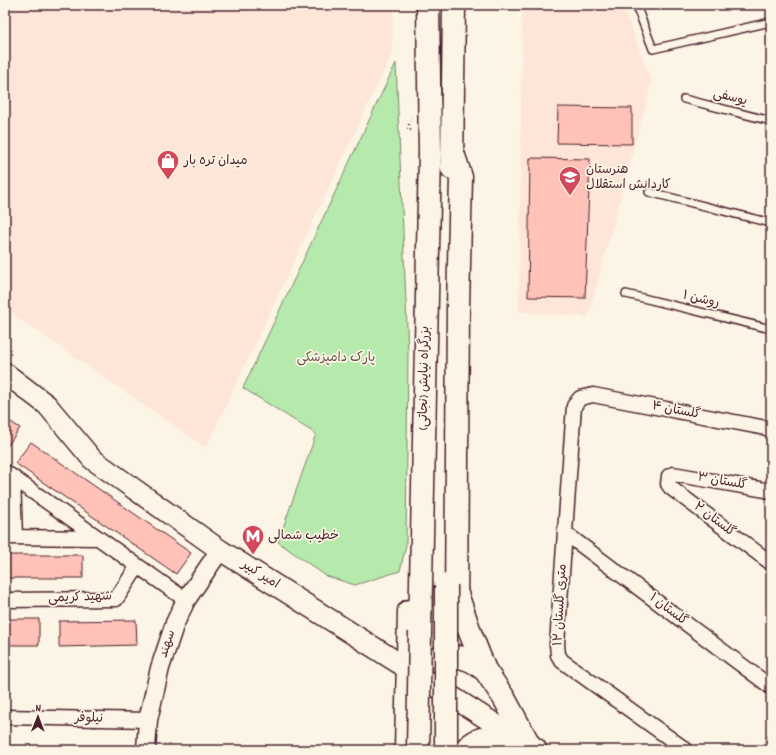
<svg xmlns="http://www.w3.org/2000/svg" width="776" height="755" font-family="Dekko,'Playpen Sans Arabic',sans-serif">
<rect width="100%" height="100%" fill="#fcf5e5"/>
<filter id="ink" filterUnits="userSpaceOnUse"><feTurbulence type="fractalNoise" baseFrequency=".025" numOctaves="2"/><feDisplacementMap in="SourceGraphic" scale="8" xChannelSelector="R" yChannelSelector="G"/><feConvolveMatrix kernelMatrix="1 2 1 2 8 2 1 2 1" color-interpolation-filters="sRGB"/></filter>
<g filter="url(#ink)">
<path fill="#fde6d8" d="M5,5H325L393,8L392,54L206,448L5,309Z
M522,5H624V9L652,82L588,317L519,312Z"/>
<path fill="#b6eaac" stroke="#80846c" d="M396,63L408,351L406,545L400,571L355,585L326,576L278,542L316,434L243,388Z"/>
<path fill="#fec2b8" stroke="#4a1f2b" d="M558,107L632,108V144L557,143Z
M530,158L590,159L585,298L528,297Z
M5,418L20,428L6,448H5Z
M31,442L191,553L176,574L15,463Z
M8,555H83V578H8Z
M5,619H39V645H5Z
M136,620L137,645L59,647V621Z"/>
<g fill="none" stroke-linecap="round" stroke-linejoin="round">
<g stroke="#4a1f2b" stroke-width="10">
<path id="service" d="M636,5L653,49L771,22
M684,99L771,121
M649,192L771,223
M626,294L771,329"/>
</g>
<g stroke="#4a1f2b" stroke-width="17">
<path id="minor" d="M5,472L186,600
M13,477L15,537
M771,491L673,474L669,476L668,484L671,488L771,563
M565,533L771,687
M5,537L98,538
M5,600L116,599L138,566
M5,717L148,720
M686,750L562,661L558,655L557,644L574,406L580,398L593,395L771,429"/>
</g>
<g stroke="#4a1f2b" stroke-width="21">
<path id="tertiary" d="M146,750L148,720L160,668L175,623L186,600L220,550"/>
</g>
<g stroke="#4a1f2b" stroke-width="23">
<path id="secondary" d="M5,373L47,405L92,459L220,550L522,741"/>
</g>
<g stroke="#4a1f2b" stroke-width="25">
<path id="primary" d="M456,591L471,635L485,670L504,698L530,746
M408,669C426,661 450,651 469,660C475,662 480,667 485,670
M465,750C483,729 515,736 535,749"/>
</g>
<g stroke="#4a1f2b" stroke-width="25">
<path id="trunk" d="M453,153L461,177L458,308L456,611
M452,168L454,5
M420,632L430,153L428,5
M406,750L409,611"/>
</g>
<path stroke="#4a1f2b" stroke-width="2.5" stroke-dasharray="1 3" stroke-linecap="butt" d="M411,130H408L410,119H412"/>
<use href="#service" stroke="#fcf5e5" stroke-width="7"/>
<use href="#minor" stroke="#fcf5e5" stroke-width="14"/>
<use href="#tertiary" stroke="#fcf5e5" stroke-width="18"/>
<use href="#secondary" stroke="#fcf5e5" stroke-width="20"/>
<use href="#primary" stroke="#fcf5e5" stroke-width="22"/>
<use href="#trunk" stroke="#fcf5e5" stroke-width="22"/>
<g stroke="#4a1f2b" stroke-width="25" stroke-linecap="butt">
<path id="trunk-bridge" d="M446,585V750
M418,750L420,632"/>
</g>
<use href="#trunk-bridge" stroke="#fcf5e5" stroke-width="22"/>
</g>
</g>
<defs>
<g id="shop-pin" transform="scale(1.15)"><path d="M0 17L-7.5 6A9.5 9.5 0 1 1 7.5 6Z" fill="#d1495b" stroke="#fcf5e5"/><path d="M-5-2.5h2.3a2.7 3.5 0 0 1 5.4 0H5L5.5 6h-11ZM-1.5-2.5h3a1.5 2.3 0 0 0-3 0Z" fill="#fff"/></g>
<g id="school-pin" transform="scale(1.15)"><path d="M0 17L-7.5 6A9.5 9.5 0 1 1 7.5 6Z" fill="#d1495b" stroke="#fcf5e5"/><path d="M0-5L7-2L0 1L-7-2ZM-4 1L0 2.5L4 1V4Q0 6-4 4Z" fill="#fff"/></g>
<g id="metro-pin" transform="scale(1.15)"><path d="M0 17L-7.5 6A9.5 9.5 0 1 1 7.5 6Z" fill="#d1495b" stroke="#fcf5e5"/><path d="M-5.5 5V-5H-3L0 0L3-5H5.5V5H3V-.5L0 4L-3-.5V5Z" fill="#fff"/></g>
</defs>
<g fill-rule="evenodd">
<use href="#shop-pin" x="168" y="161"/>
<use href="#school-pin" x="570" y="177"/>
<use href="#metro-pin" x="253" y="536"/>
</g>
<g text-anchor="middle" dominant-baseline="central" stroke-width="3.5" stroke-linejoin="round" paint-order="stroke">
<g font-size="13" fill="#4a1f2b" stroke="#fcf5e5">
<text transform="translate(730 98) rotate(14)">یوسفی</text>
<text transform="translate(701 300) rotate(13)">روشن ۱</text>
<text transform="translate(425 378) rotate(-89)">بزرگراه نیایش (نجاتی)</text>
<text transform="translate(676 411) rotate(11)">گلستان ۴</text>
<text transform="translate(722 482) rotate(10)">گلستان ۳</text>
<text transform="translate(714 520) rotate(37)">گلستان ۲</text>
<text transform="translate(260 575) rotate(32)">امیر کبیر</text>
<text transform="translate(80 598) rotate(-2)">شهید کریمی</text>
<text transform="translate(561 605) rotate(-87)">۱۲ متری گلستان</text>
<text transform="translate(668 610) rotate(37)">گلستان ۱</text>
<text transform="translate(168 644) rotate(-72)">سهند</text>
<text transform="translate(89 719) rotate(1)">نیلوفر</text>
</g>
<g font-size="13" fill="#4a1f2b" stroke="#fcf5e5" text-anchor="start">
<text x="184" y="161">میدان تره بار</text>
<text x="586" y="170">هنرستان<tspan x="586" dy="15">کاردانش استقلال</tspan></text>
<text x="268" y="536">خطیب شمالی</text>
</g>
<g font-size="13" fill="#65524b" stroke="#fcf5e5">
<text x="336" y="358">پارک دامپزشکی</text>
</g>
</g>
<rect width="776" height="755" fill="none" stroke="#fcf5e5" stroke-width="20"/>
<rect x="10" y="10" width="756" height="735" fill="none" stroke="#4a1f2b" stroke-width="1.5" filter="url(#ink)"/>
<g transform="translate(38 717) rotate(1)" stroke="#fcf5e5" stroke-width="3" paint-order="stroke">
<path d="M0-3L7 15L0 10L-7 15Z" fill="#4a1f2b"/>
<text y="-6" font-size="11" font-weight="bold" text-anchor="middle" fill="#4a1f2b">N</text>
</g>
</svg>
